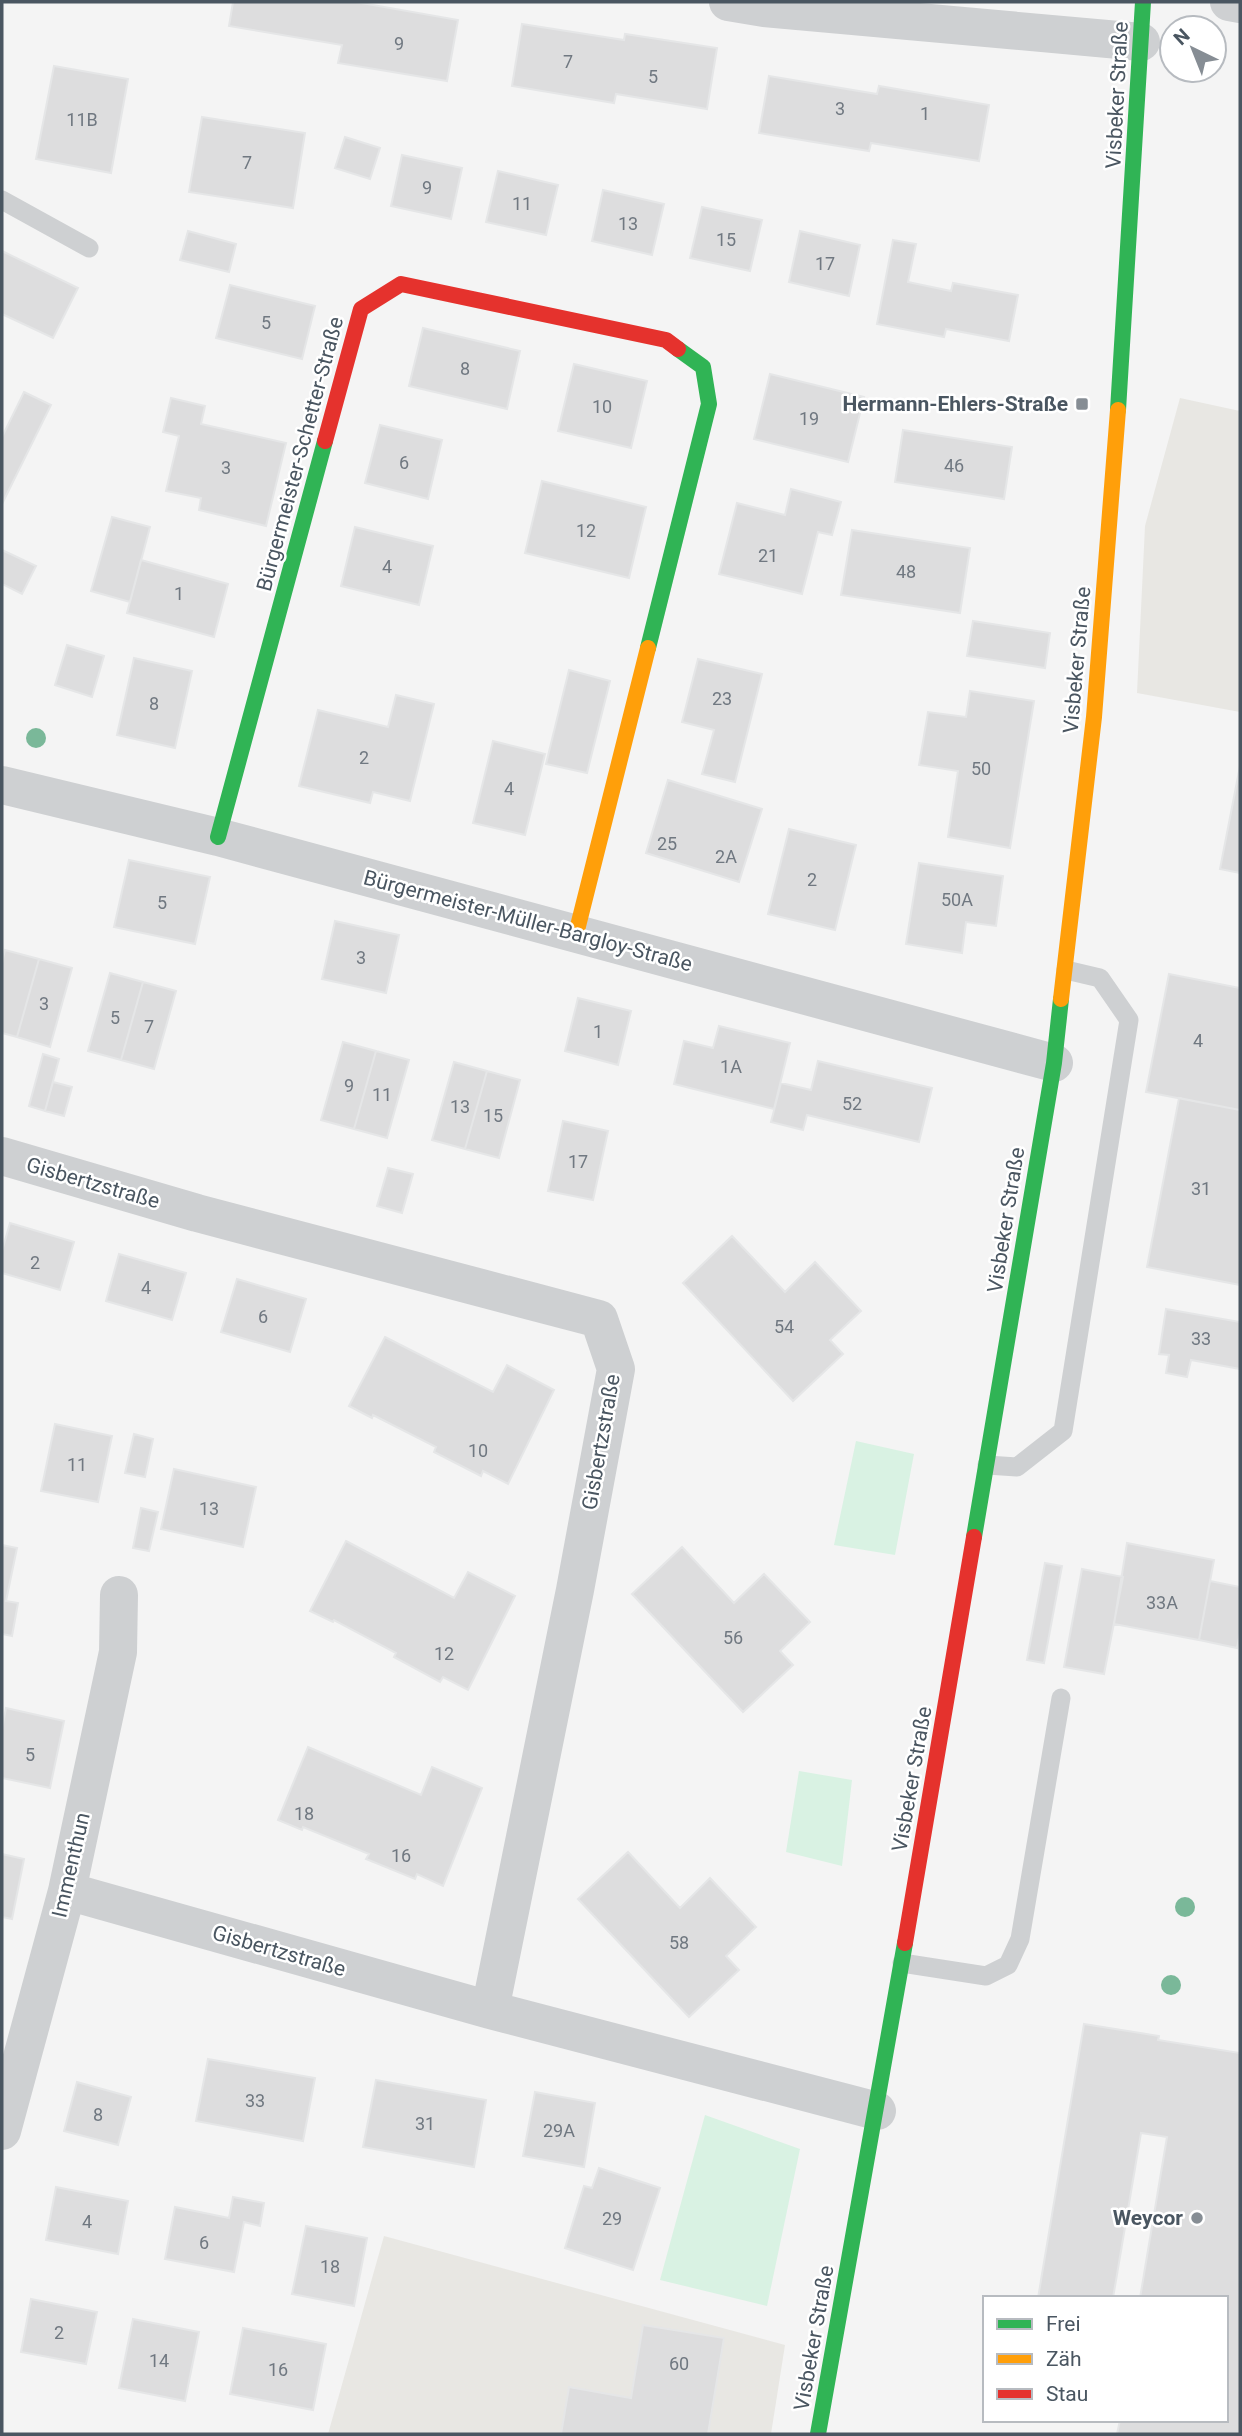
<svg xmlns="http://www.w3.org/2000/svg" width="1242" height="2436" font-family="Roboto,sans-serif">
<rect width="100%" height="100%" fill="#f4f4f4"/>
<path fill="#e8e7e3" d="M1180,398L1240,411V712L1137,693L1145,526Z
M384,2236L785,2345L771,2434H328Z"/>
<path fill="#d9f2e3" d="M856,1441L914,1454L895,1555L834,1545Z
M799,1771L852,1780L842,1866L786,1852Z
M705,2115L800,2149L767,2306L660,2280Z"/>
<path fill="#ddddde" stroke="#e5e6e7" stroke-width="2" d="M233,2H356L458,20L447,81L338,63L342,45L229,26Z
M522,24L624,40L625,34L717,48L707,109L616,94L614,103L512,86Z
M54,66L128,79L111,173L36,159Z
M769,76L877,94L879,86L989,105L979,161L871,143L869,151L759,133Z
M202,117L305,133L293,208L189,192Z
M345,137L380,148L370,179L335,168Z
M402,155L462,168L451,219L391,206Z
M498,171L558,185L546,235L486,222Z
M603,190L664,204L652,255L592,241Z
M702,207L762,220L750,271L690,258Z
M188,231L236,244L229,272L180,260Z
M800,231L860,245L849,296L789,282Z
M893,240L916,244L908,282L951,291L953,283L1018,295L1009,341L946,329L944,337L877,324Z
M2,251L78,288L53,338L2,314Z
M230,285L315,306L302,359L216,338Z
M423,328L520,351L507,409L409,386Z
M574,364L647,381L631,448L558,431Z
M770,374L864,397L848,462L754,439Z
M24,392L51,405L2,504V437Z
M171,398L205,406L201,424L286,443L266,526L199,510L201,498L166,491L179,436L163,432Z
M380,425L442,440L428,499L365,483Z
M903,430L1012,447L1004,499L895,482Z
M542,481L646,507L629,578L525,553Z
M791,489L841,502L832,535L818,532L802,594L719,574L737,503L785,515Z
M112,517L150,527L130,602L91,591Z
M355,527L433,546L419,605L341,586Z
M852,530L970,548L960,613L841,595Z
M2,550L36,566L22,594L2,584Z
M141,560L228,584L214,637L127,613Z
M973,621L1050,633L1045,668L967,656Z
M67,645L104,656L92,697L55,685Z
M134,658L192,671L175,748L117,735Z
M698,659L762,674L735,782L702,774L714,730L682,722Z
M569,670L610,681L587,773L546,764Z
M970,691L1034,701L1010,848L948,837L958,771L919,765L928,712L966,717Z
M396,695L434,704L410,801L373,792L370,803L299,786L318,710L388,727Z
M493,741L545,754L525,835L473,823Z
M1240,766V873L1220,869Z
M668,780L762,809L739,882L646,853Z
M789,829L856,845L835,930L768,914Z
M129,860L210,877L195,944L114,927Z
M919,863L1003,876L996,926L966,922L962,953L906,944Z
M335,921L399,935L386,993L322,979Z
M5,950L39,959L17,1037L2,1033V963Z
M39,959L72,968L50,1047L17,1037Z
M110,973L143,982L121,1060L88,1051Z
M1169,974L1240,988V1110L1146,1092Z
M143,982L176,991L154,1069L121,1060Z
M578,998L631,1011L618,1065L565,1051Z
M719,1026L790,1043L774,1109L674,1084L684,1041L713,1048Z
M343,1042L376,1051L354,1129L321,1120Z
M376,1051L409,1060L387,1138L354,1129Z
M43,1054L59,1059L45,1111L29,1106Z
M818,1061L932,1088L919,1142L807,1115L803,1130L771,1122L781,1083L811,1090Z
M454,1062L487,1071L465,1149L432,1140Z
M487,1071L520,1080L499,1158L465,1149Z
M53,1082L72,1087L64,1116L45,1111Z
M1179,1098L1240,1110V1285L1147,1267Z
M563,1121L608,1131L593,1200L548,1191Z
M388,1168L413,1174L402,1213L377,1206Z
M10,1223L74,1242L60,1290L2,1273V1251Z
M732,1236L785,1292L815,1262L861,1311L830,1340L843,1354L793,1401L683,1283Z
M119,1254L186,1273L172,1320L106,1301Z
M237,1279L306,1299L290,1352L221,1332Z
M1166,1309L1240,1322V1369L1191,1360L1187,1377L1166,1373L1169,1355L1159,1354Z
M385,1337L493,1392L507,1365L554,1390L508,1484L483,1471L481,1476L434,1452L436,1447L373,1415L372,1418L349,1406Z
M55,1424L112,1436L98,1502L41,1491Z
M134,1434L153,1439L145,1477L125,1473Z
M174,1469L256,1487L243,1547L161,1529Z
M141,1508L158,1512L149,1551L133,1548Z
M346,1541L454,1598L468,1572L515,1596L468,1690L443,1677L440,1682L394,1657L396,1653L334,1620L333,1622L310,1611Z
M1127,1543L1214,1560L1199,1640L1114,1624Z
M2,1545L17,1548L6,1601L18,1603L12,1636L2,1634Z
M682,1547L734,1603L764,1574L810,1622L780,1651L793,1665L743,1712L632,1594Z
M1045,1563L1062,1566L1044,1663L1027,1660Z
M1082,1569L1123,1577L1104,1674L1064,1667Z
M1210,1581L1240,1587V1633L1237,1648L1199,1640Z
M6,1708L64,1721L50,1788L2,1778V1729Z
M308,1747L421,1795L432,1767L482,1788L443,1886L417,1874L415,1879L366,1859L369,1854L303,1827L302,1830L278,1820Z
M628,1852L680,1908L710,1878L756,1927L726,1956L739,1970L689,2017L578,1899Z
M2,1854L24,1859L12,1919L2,1917Z
M1084,2024L1159,2036L1158,2040L1240,2053V2434H1117L1120,2420H1226V2298H1140L1167,2137L1141,2133L1113,2298H1038Z
M208,2059L315,2078L303,2141L196,2121Z
M376,2080L486,2100L474,2167L363,2147Z
M77,2082L131,2097L118,2145L64,2131Z
M535,2092L595,2103L584,2167L523,2156Z
M599,2168L660,2188L633,2270L565,2248L584,2186L592,2188Z
M56,2187L128,2201L118,2254L46,2240Z
M233,2197L264,2203L260,2226L244,2222L234,2272L165,2259L175,2207L229,2218Z
M306,2226L367,2238L354,2306L292,2294Z
M31,2299L97,2312L86,2364L21,2352Z
M133,2319L199,2332L185,2401L119,2388Z
M643,2325L724,2338L708,2434H561L569,2387L631,2398Z
M243,2328L326,2344L313,2410L230,2394Z"/>
<g fill="none" stroke-linecap="round" stroke-linejoin="round">
<path stroke="#ced0d2" stroke-width="19" d="M2,200L89,248
M987,1465L1017,1467L1063,1431L1129,1020L1100,978L1066,970
M902,1963L986,1976L1008,1965L1020,1939L1061,1698"/>
<path stroke="#ced0d2" stroke-width="38" d="M728,2L764,8L1141,42
M1229,2L1240,4
M2,785L218,837L1054,1063
M2,1156L197,1213L599,1319L616,1369L575,1590L490,2010
M67,1891L490,2010L877,2111
M2,2131L67,1891L118,1652L119,1595"/>
<path stroke="#30b455" stroke-width="16" d="M1118,410L1143,2
M648,648L709,404L703,367L678,349
M218,837L325,441
M974,1537L1054,1063L1061,999
M818,2434L905,1943"/>
<path stroke="#ff9f0a" stroke-width="16" d="M576,934L648,648
M1061,999L1094,717L1118,410"/>
<path stroke="#e5322d" stroke-width="16" d="M325,441L361,309L401,284L666,340L678,349
M905,1943L974,1537"/>
</g>
<g fill="#7ab899">
<circle cx="36" cy="738" r="10"/>
<circle cx="1185" cy="1907" r="10"/>
<circle cx="1171" cy="1985" r="10"/>
</g>
<g fill="#868d94" stroke="#fff" stroke-width="2.5">
<rect x="1075" y="397" width="14" height="14" rx="3.5"/>
<circle cx="1197" cy="2218" r="7"/>
</g>
<g text-anchor="middle" dominant-baseline="central" stroke-width="5" stroke-linejoin="round" paint-order="stroke">
<g font-size="18" fill="#707881">
<text x="399" y="43">9</text>
<text x="568" y="61">7</text>
<text x="653" y="76">5</text>
<text x="840" y="108">3</text>
<text x="925" y="113">1</text>
<text x="82" y="119">11B</text>
<text x="247" y="162">7</text>
<text x="427" y="187">9</text>
<text x="522" y="203">11</text>
<text x="628" y="223">13</text>
<text x="726" y="239">15</text>
<text x="825" y="263">17</text>
<text x="266" y="322">5</text>
<text x="465" y="368">8</text>
<text x="602" y="406">10</text>
<text x="809" y="418">19</text>
<text x="404" y="462">6</text>
<text x="954" y="465">46</text>
<text x="226" y="467">3</text>
<text x="586" y="530">12</text>
<text x="768" y="555">21</text>
<text x="387" y="566">4</text>
<text x="906" y="571">48</text>
<text x="179" y="593">1</text>
<text x="722" y="698">23</text>
<text x="154" y="703">8</text>
<text x="364" y="757">2</text>
<text x="981" y="768">50</text>
<text x="509" y="788">4</text>
<text x="667" y="843">25</text>
<text x="726" y="856">2A</text>
<text x="812" y="879">2</text>
<text x="957" y="899">50A</text>
<text x="162" y="902">5</text>
<text x="361" y="957">3</text>
<text x="44" y="1003">3</text>
<text x="115" y="1017">5</text>
<text x="149" y="1026">7</text>
<text x="598" y="1031">1</text>
<text x="1198" y="1040">4</text>
<text x="731" y="1066">1A</text>
<text x="349" y="1085">9</text>
<text x="382" y="1094">11</text>
<text x="852" y="1103">52</text>
<text x="460" y="1106">13</text>
<text x="493" y="1115">15</text>
<text x="578" y="1161">17</text>
<text x="1201" y="1188">31</text>
<text x="35" y="1262">2</text>
<text x="146" y="1287">4</text>
<text x="263" y="1316">6</text>
<text x="784" y="1326">54</text>
<text x="1201" y="1338">33</text>
<text x="478" y="1450">10</text>
<text x="77" y="1464">11</text>
<text x="209" y="1508">13</text>
<text x="1162" y="1602">33A</text>
<text x="733" y="1637">56</text>
<text x="444" y="1653">12</text>
<text x="30" y="1754">5</text>
<text x="304" y="1813">18</text>
<text x="401" y="1855">16</text>
<text x="679" y="1942">58</text>
<text x="255" y="2100">33</text>
<text x="98" y="2114">8</text>
<text x="425" y="2123">31</text>
<text x="559" y="2130">29A</text>
<text x="612" y="2218">29</text>
<text x="87" y="2221">4</text>
<text x="204" y="2242">6</text>
<text x="330" y="2266">18</text>
<text x="59" y="2332">2</text>
<text x="159" y="2360">14</text>
<text x="679" y="2363">60</text>
<text x="278" y="2369">16</text>
</g>
<g font-size="21" fill="#4a5661" stroke="#fff">
<text transform="translate(1117 95) rotate(-87)">Visbeker Straße</text>
<text transform="translate(300 454) rotate(-75)">Bürgermeister-Schetter-Straße</text>
<text transform="translate(1077 660) rotate(-85)">Visbeker Straße</text>
<text transform="translate(528 921) rotate(15)">Bürgermeister-Müller-Bargloy-Straße</text>
<text transform="translate(93 1183) rotate(16)">Gisbertzstraße</text>
<text transform="translate(1006 1220) rotate(-81)">Visbeker Straße</text>
<text transform="translate(601 1442) rotate(-80)">Gisbertzstraße</text>
<text transform="translate(912 1779) rotate(-80)">Visbeker Straße</text>
<text transform="translate(71 1865) rotate(-77)">Immenthun</text>
<text transform="translate(279 1951) rotate(16)">Gisbertzstraße</text>
<text transform="translate(814 2338) rotate(-80)">Visbeker Straße</text>
</g>
<g font-size="21" font-weight="bold" fill="#4a5661" stroke="#fff" text-anchor="end">
<text x="1068" y="404">Hermann-Ehlers-Straße</text>
<text x="1183" y="2218">Weycor</text>
</g>
</g>
<rect width="1242" height="2436" fill="none" stroke="#4a5661" stroke-width="7"/>
<rect x="983" y="2296" width="245" height="126" fill="#ffffff" stroke="#b7bbc0" stroke-width="2"/>
<rect x="997" y="2319" width="35" height="10" fill="#30b455" stroke="#b7bbc0" stroke-width="2"/>
<text x="1046" y="2331" font-size="21" fill="#4a5661">Frei</text>
<rect x="997" y="2354" width="35" height="10" fill="#ff9f0a" stroke="#b7bbc0" stroke-width="2"/>
<text x="1046" y="2366" font-size="21" fill="#4a5661">Zäh</text>
<rect x="997" y="2389" width="35" height="10" fill="#e5322d" stroke="#b7bbc0" stroke-width="2"/>
<text x="1046" y="2401" font-size="21" fill="#4a5661">Stau</text>
<g transform="translate(1193 49) rotate(317)"><circle r="33" fill="#ffffff" stroke="#b7bbc0" stroke-width="2"/>
<path d="M0-5L12 26L0 18L-12 26Z" fill="#868d94"/>
<text y="-10" font-size="19" font-weight="bold" text-anchor="middle" fill="#4a5661">N</text>
</g>
</svg>
